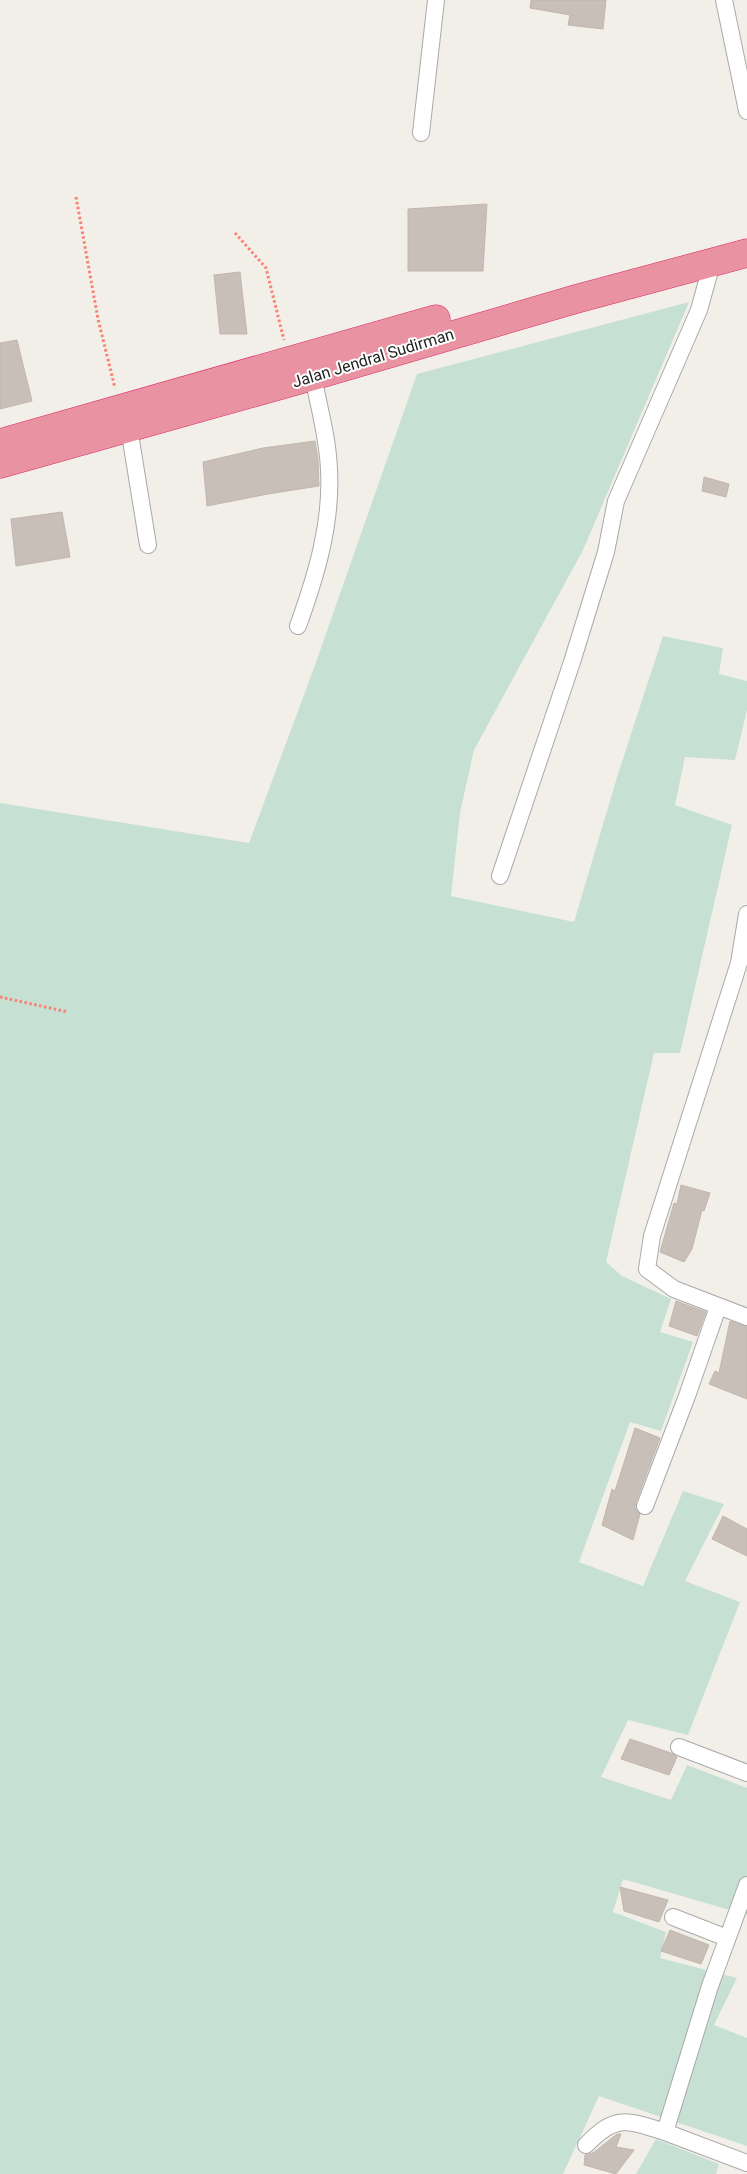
<svg xmlns="http://www.w3.org/2000/svg" width="747" height="2174" font-family="Roboto,sans-serif">
<rect width="100%" height="100%" fill="#f2efe9"/>
<path fill="#c6e0d4" d="M689,302L583,550L474,750L460,813L451,896L574,922L618,774L663,636L723,648L719,674L747,681V710L735,760L685,757L675,805L732,825L680,1053H654L606,1262L622,1276L671,1299L660,1332L693,1342L661,1431L630,1422L579,1562L643,1586L683,1491L724,1504L685,1581L740,1602L688,1735L628,1720L601,1777L671,1800L687,1765L747,1788V1915L623,1879L613,1912L666,1932L660,1958L737,1978L714,2025L747,2038V2146L599,2096L563,2174H0V803L249,843L314,668L417,374Z
M656,2139L719,2164L716,2174H636Z"/>
<path fill="#c7bfb8" stroke="#c4b6ab" d="M531,0H606L603,29L568,25L570,15L530,8Z
M487,204L483,271H408V209Z
M240,272L247,334H220L214,275Z
M17,340L32,401L0,409V343Z
M315,441L318,459L319,486L268,494L207,506L203,462L263,448Z
M704,477L729,484L726,497L702,491Z
M62,512L70,557L16,566L11,519Z
M681,1185L710,1193L704,1211L702,1210L692,1249L684,1262L660,1252L674,1203L677,1204Z
M676,1301L706,1312L697,1336L669,1326Z
M730,1321L747,1327V1399L709,1384L715,1371L719,1373Z
M635,1428L660,1438L636,1502L635,1508L640,1514L633,1540L602,1525L612,1489L615,1491Z
M723,1516L747,1529V1556L712,1539Z
M630,1739L671,1753L677,1757L669,1775L621,1759Z
M620,1887L668,1900L659,1922L624,1911Z
M670,1930L709,1945L701,1964L661,1951Z
M617,2134H621L616,2147L634,2150L616,2174L584,2165L585,2155L593,2153Z"/>
<g fill="none" stroke-linecap="round" stroke-linejoin="round">
<g stroke="#a9a9a9" stroke-width="18">
<path id="street" d="M724,0L747,111
M421,133L436,0
M129,428L148,545
M298,626C316,576 332,524 329,470C328,438 319,408 313,376
M500,876L572,662L606,552L616,501L699,310L712,263
M747,914L739,963L652,1236L647,1269L674,1289L747,1317
M645,1506L687,1396L718,1307
M679,1747L747,1773
M747,1885L710,1986L665,2132L747,2163
M673,1917L727,1938
M586,2145C616,2114 626,2120 665,2132"/>
</g>
<g stroke="#dc2a67" stroke-width="29">
<path id="highway" d="M0,443L436,319
M0,464L313,376L576,299L747,253"/>
</g>
<path stroke="#fa8072" stroke-width="3" stroke-dasharray="2.5 2.5" stroke-linecap="butt" d="M76,197L98,319L115,388
M235,233L266,268L284,340
M0,997L68,1012"/>
<use href="#street" stroke="#fff" stroke-width="16"/>
<use href="#highway" stroke="#e892a2" stroke-width="28"/>
</g>
<g text-anchor="middle" dominant-baseline="central" stroke-width="4" stroke-linejoin="round" paint-order="stroke">
<g font-size="16" fill="#222" stroke="#fff">
<text transform="translate(373 358) rotate(-17)">Jalan Jendral Sudirman</text>
</g>
</g>
</svg>
